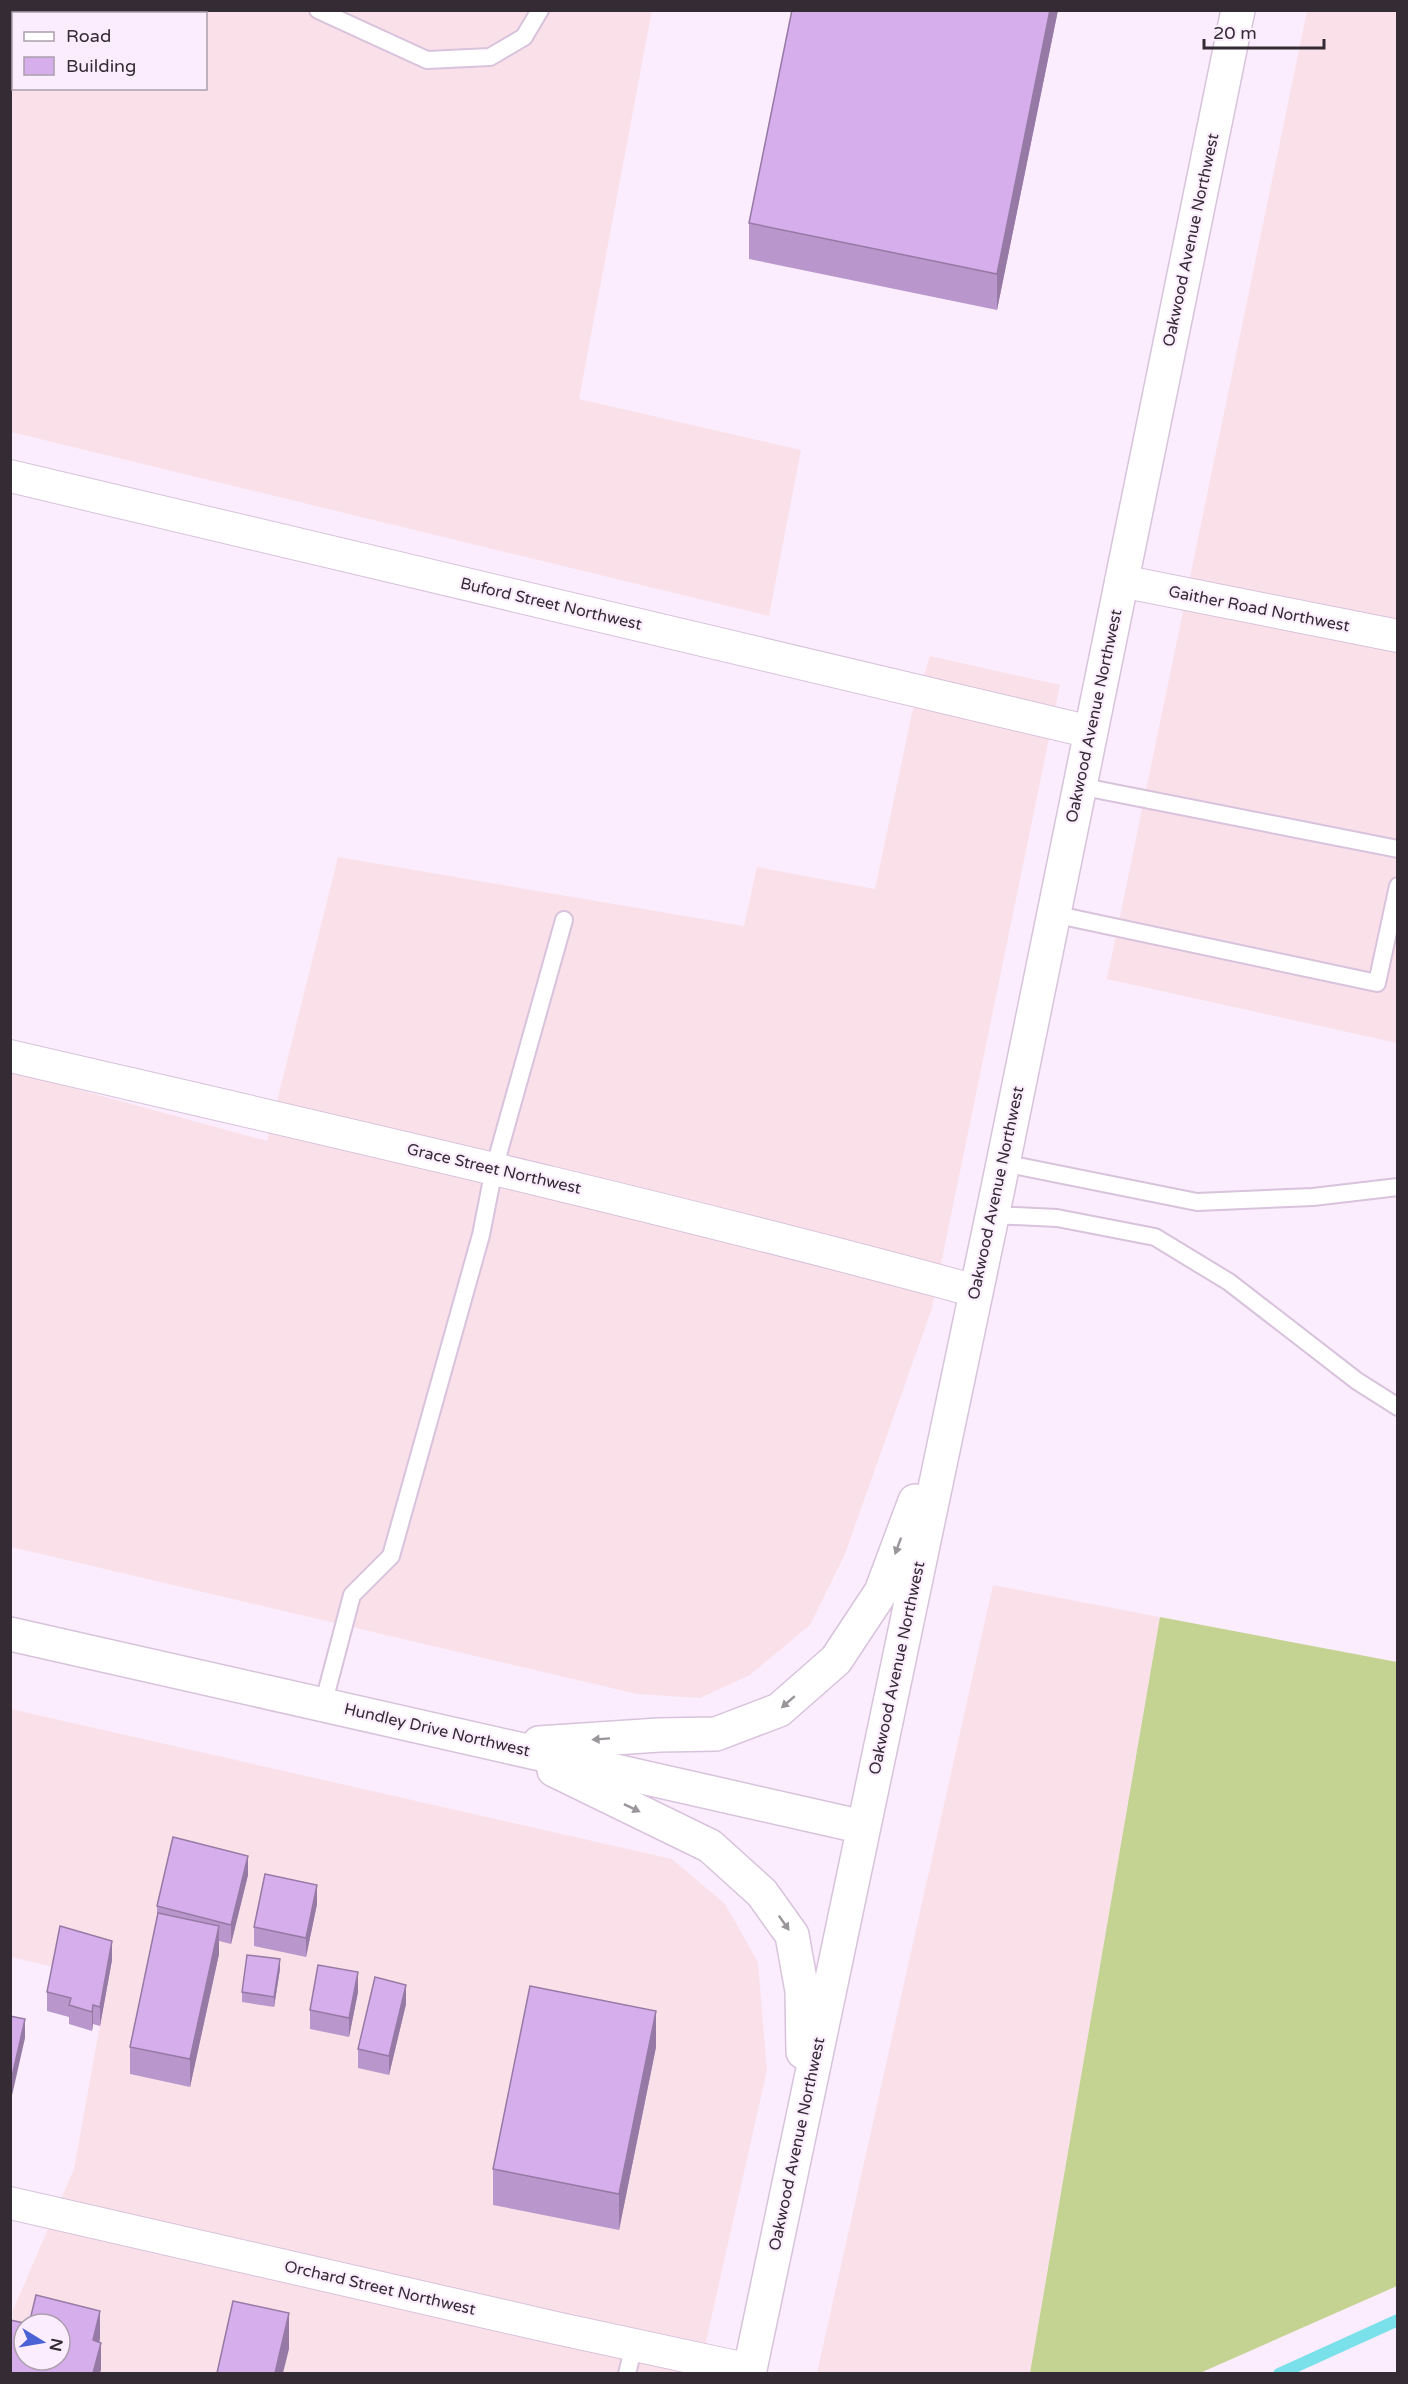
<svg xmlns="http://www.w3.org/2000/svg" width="1408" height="2384" font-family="'Varela Round',sans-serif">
<rect width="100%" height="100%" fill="#fbedfd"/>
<path fill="#fae1e9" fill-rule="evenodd" d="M652,10L579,399L801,450L769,616L11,432V11ZM14,14H206V88H14Z
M1307,11H1397V1043L1107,979Z
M930,656L1060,685L932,1308L845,1554L810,1625L750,1675L700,1698L637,1694L11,1547L10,1071L267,1141L338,857L744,926L757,867L875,889L912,713Z
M993,1585L1160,1617L1030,2373H817Z
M11,1709L672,1859L725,1904L758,1962L767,2070L699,2373H11L13,2310L74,2169L108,1980L11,1957ZM24,2324H60V2360H24Z"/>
<path fill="#c4d292" d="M1160,1617L1397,1662V2286L1200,2373H1030Z"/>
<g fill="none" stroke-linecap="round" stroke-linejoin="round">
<path stroke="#7ae1eb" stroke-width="12" d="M1279,2374L1398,2320"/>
<g stroke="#d8c2dc" stroke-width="20">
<path id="lane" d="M318,10L427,60L490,57L524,37L540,10
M1079,786L1398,849
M1053,914L1377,983L1398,886
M1003,1163L1197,1202L1313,1197L1398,1187
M992,1215L1057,1218L1155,1237L1229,1282L1357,1381L1398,1407
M323,1705L352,1595L391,1556L481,1235L494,1169L564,920
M627,2374L634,2345"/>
</g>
<g stroke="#d8c2dc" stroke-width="34">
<path id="street" d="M10,476L1091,732
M1121,581L1398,636
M10,1056C333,1131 656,1204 976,1291
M10,2203L556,2328L750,2370"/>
</g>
<g stroke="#d8c2dc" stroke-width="36">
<path id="secondary" d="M10,1634L863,1827
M539,1743L659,1735L716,1734L779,1710L836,1660L881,1592L915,1501
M554,1770L710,1846L762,1893L792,1935L802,1991L803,2052
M749,2374L998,1188L1238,10"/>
</g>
<use href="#lane" stroke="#fff" stroke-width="16"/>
<use href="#street" stroke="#fff" stroke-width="32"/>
<use href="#secondary" stroke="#fff" stroke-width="33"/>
</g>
<path fill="#b996cb" d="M792,10H1058L997,310L749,259V223Z
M248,1875L231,1944L219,1941V1954L190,2087L130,2074V2047L157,1921V1906Z
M317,1904L306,1957L254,1946V1927Z
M112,1960L100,2026L93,2024L92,2031L69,2024V2017L47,2011V1992Z
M280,1969L274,2007L242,2002V1992Z
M358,1992L349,2037L310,2029V2010Z
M406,2004L389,2075L358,2068V2049Z
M656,2047L619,2230L493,2205V2169Z"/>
<path fill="#967aa5" d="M1050,10H1058L997,310V274Z
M248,1856V1875L231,1944V1925Z
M317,1885V1904L306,1957V1938Z
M219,1926V1954L190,2087V2059Z
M112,1941V1960L100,2026V2007Z
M280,1959V1969L274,2007V1997Z
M358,1972V1992L349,2037V2018Z
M406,1985V2004L389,2075V2056Z
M93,2005V2024L92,2031V2012Z
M656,2011V2047L619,2230V2194Z
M25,2019V2038L11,2100V2081Z
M100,2311V2339L93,2368V2340Z
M289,2313V2349L283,2373H275Z
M101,2343V2370L100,2373H93Z"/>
<path fill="#d7aeec" stroke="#967aa5" stroke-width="1.5" d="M792,10H1050L997,274L749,223Z
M173,1837L248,1856L231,1925L157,1906Z
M265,1874L317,1885L306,1938L254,1927Z
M158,1913L219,1926L190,2059L130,2047Z
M60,1926L112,1941L100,2007L93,2005L92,2012L69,2005L71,1998L47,1992Z
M247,1955L280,1959L274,1997L242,1992Z
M318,1965L358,1972L349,2018L310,2010Z
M375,1977L406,1985L389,2056L358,2049Z
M530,1986L656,2011L619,2194L493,2169Z
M10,2016L25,2019L11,2081H10Z
M36,2295L100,2311L93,2340L101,2343L93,2373H10V2320L29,2324H24V2360H60V2324H29Z
M233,2301L289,2313L275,2373H217Z"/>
<defs><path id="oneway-solid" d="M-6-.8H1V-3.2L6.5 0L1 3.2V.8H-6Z" transform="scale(1.5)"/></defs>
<g fill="#9a959a">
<use href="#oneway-solid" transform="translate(898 1546) rotate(110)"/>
<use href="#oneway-solid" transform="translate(788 1702) rotate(139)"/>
<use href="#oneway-solid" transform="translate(601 1739) rotate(176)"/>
<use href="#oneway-solid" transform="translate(632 1808) rotate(26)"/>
<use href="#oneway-solid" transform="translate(784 1923) rotate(55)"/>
</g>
<g text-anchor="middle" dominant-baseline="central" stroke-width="4.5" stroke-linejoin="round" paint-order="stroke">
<g font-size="16" fill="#342b35" stroke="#fbedfd">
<text transform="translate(1191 240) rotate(-78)">Oakwood Avenue Northwest</text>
<text transform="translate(551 604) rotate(13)">Buford Street Northwest</text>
<text transform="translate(1259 609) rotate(11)">Gaither Road Northwest</text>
<text transform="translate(1094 716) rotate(-78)">Oakwood Avenue Northwest</text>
<text transform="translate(494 1169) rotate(13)">Grace Street Northwest</text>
<text transform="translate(996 1193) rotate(-78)">Oakwood Avenue Northwest</text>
<text transform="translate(897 1668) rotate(-78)">Oakwood Avenue Northwest</text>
<text transform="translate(437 1730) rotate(13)">Hundley Drive Northwest</text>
<text transform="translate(797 2144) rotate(-78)">Oakwood Avenue Northwest</text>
<text transform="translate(380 2288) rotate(13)">Orchard Street Northwest</text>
</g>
</g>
<rect width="1408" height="2384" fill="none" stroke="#342b35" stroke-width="24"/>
<rect x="12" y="12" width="195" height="78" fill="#fbedfd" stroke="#ab9fad" stroke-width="1.5"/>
<rect x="24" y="32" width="30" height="9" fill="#ffffff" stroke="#ab9fad" stroke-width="1.5"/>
<text x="66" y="42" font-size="18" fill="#342b35">Road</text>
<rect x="24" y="57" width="30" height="18" fill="#d7aeec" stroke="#ab9fad" stroke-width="1.5"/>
<text x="66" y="72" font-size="18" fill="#342b35">Building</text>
<g transform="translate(42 2342) rotate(101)"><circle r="28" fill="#fbedfd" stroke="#ab9fad" stroke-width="1.5"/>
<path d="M0-4.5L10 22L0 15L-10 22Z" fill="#4b61d6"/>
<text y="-9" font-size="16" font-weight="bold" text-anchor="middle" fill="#342b35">N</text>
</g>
<path d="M1204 39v9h120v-9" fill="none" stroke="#342b35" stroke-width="3"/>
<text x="1213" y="39" font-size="18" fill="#342b35" stroke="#fbedfd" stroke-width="4.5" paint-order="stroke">20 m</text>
</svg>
